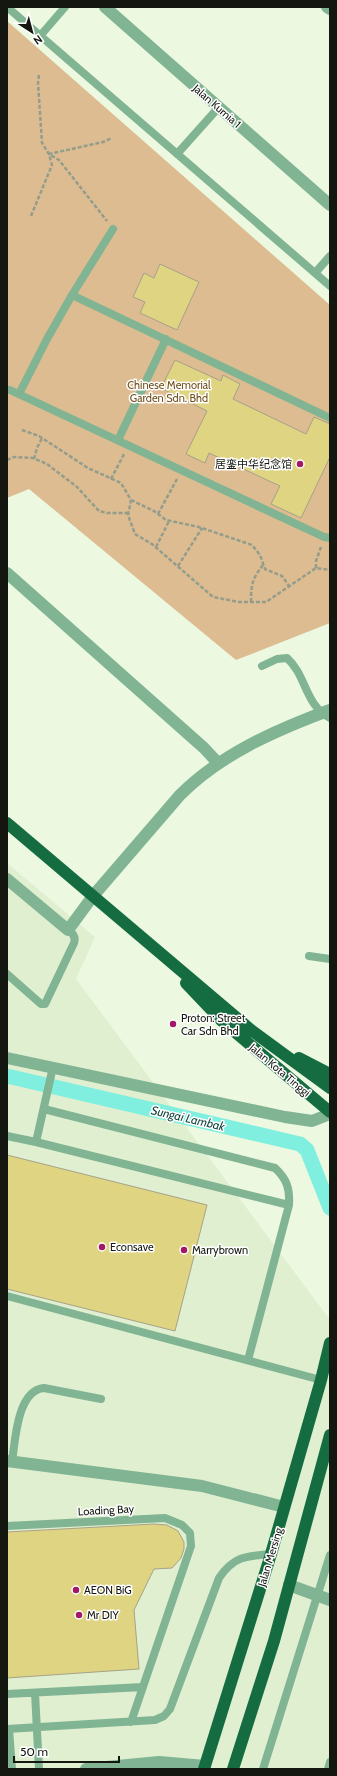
<svg xmlns="http://www.w3.org/2000/svg" width="337" height="1776" font-family="Cabin,'Noto Sans SC',sans-serif">
<rect width="100%" height="100%" fill="#ecf8e0"/>
<path fill="#dfefd0" d="M7,863L95,937L76,979L330,1320V1769H7Z"/>
<path fill="#ddbc91" d="M7,21L330,305V623L236,660L29,489L7,498Z"/>
<g fill="none" stroke-linecap="round" stroke-linejoin="round">
<path stroke="#81efdf" stroke-width="15" d="M7,1076L300,1144L307,1150L330,1208"/>
</g>
<path fill="#dfd481" stroke="#a5a28a" d="M160,264L199,282L177,330L140,313L145,302L133,297L144,273L154,278Z
M175,360L221,381L223,375L240,384L233,399L306,434L314,417L330,424V457L301,518L271,504L280,486L209,453L205,463L186,454L207,411L161,388Z
M7,1155L207,1205L175,1331L7,1289Z
M154,1524L167,1525L178,1531L184,1542V1549L181,1558L172,1568L154,1569L134,1610L139,1669L7,1678V1532Z"/>
<g fill="none" stroke-linecap="round" stroke-linejoin="round">
<path stroke="#949d8c" stroke-width="2.5" stroke-dasharray="4 2" stroke-linecap="butt" d="M39,75L38,83L42,143L49,154L59,160L107,221
M31,216L52,165L49,154L103,142L112,138
M22,430L39,436L88,468L121,483L131,500L128,515L135,534L152,544L213,597L239,602H266L316,568L330,570
M34,459L37,448L42,438
M7,460L14,457L33,458L47,464L77,487L99,511L107,513H128
M111,479L124,454
M131,500L154,511L166,520L199,527L252,545L260,555L265,569L282,576L289,586
M158,514L177,479
M156,547L169,521
M178,566L202,528
M316,568V561L321,547
M251,602C251,585 252,579 263,565"/>
<path stroke="#80b493" stroke-width="8" d="M7,7L330,286
M40,36L65,7
M177,154L219,107
M315,273L330,256
M72,295L113,229
M7,390H10L324,537L330,538
M19,394L47,339L72,295L330,418
M118,440L166,339
M262,666L277,659L287,658C307,676 304,704 330,718
M309,956L330,959
M7,974L41,1004H45L74,943C76,937 73,933 68,930
M44,1109L275,1168C287,1179 290,1189 289,1205L248,1360
M7,1136L36,1142L289,1205
M36,1142L53,1067
M7,1296L321,1380
M12,1462C15,1442 17,1390 44,1388L101,1399
M7,1526L165,1518L182,1525L190,1533L191,1546L131,1722
M35,1693L39,1769
M7,1694L143,1687
M7,1729L155,1720L164,1716L170,1709L219,1578C234,1556 246,1556 271,1554
M9,1729L12,1769
M263,1769L330,1555
M328,1769L330,1762"/>
<path stroke="#80b493" stroke-width="12" d="M105,7L330,205
M327,7L330,9
M7,573L204,748L218,763
M7,879L68,930L93,896L180,795C221,754 276,730 330,710
M7,1058L285,1117L312,1121L330,1114
M7,1461L202,1486L284,1507
M289,1585L330,1600
M86,1769L159,1762L205,1766"/>
<path stroke="#166c41" stroke-width="12" d="M7,823L251,1030L330,1088
M186,983L222,1021L330,1112
M299,1058L330,1074
M204,1769L271,1554L321,1380L330,1343
M233,1769L274,1641L330,1435"/>
</g>
<g fill="#a11966" stroke="#fff" stroke-width="1.5">
<circle cx="300" cy="464" r="4"/>
<circle cx="173" cy="1024" r="4"/>
<circle cx="102" cy="1247" r="4"/>
<circle cx="184" cy="1250" r="4"/>
<circle cx="76" cy="1590" r="4"/>
<circle cx="79" cy="1615" r="4"/>
</g>
<g text-anchor="middle" dominant-baseline="central" stroke-width="3" stroke-linejoin="round" paint-order="stroke">
<g font-size="11" fill="#13170f" stroke="#fff">
<text transform="translate(217 106) rotate(41)">Jalan Kurnia 1</text>
<text transform="translate(280 1070) rotate(40)">Jalan Kota Tinggi</text>
<text transform="translate(106 1510) rotate(-3)">Loading Bay</text>
<text transform="translate(270 1557) rotate(-73)">Jalan Mersing</text>
</g>
<g font-size="11" fill="#714f1b" stroke="#fff">
<text x="169" y="385">Chinese Memorial<tspan x="169" dy="13">Garden Sdn. Bhd</tspan></text>
</g>
<g font-size="11" fill="#13170f" stroke="#fff" text-anchor="start">
<text x="292" y="464" text-anchor="end">居銮中华纪念馆</text>
<text x="181" y="1018">Proton: Street<tspan x="181" dy="13">Car Sdn Bhd</tspan></text>
<text x="110" y="1247">Econsave</text>
<text x="192" y="1250">Marrybrown</text>
<text x="84" y="1590">AEON BiG</text>
<text x="87" y="1615">Mr DIY</text>
</g>
<g font-size="12" font-style="italic" fill="#10443d" stroke="#fff">
<text transform="translate(188 1118) rotate(13)">Sungai Lambak</text>
</g>
</g>
<rect width="337" height="1776" fill="none" stroke="#13170f" stroke-width="16"/>
<g transform="translate(32 32) rotate(144)" stroke="#ffffff" stroke-width="3" paint-order="stroke">
<path d="M0-3L7 15L0 10L-7 15Z" fill="#13170f"/>
<text y="-6" font-size="11" font-weight="bold" text-anchor="middle" fill="#13170f">N</text>
</g>
<path d="M14 1756v6h105v-6" fill="none" stroke="#13170f" stroke-width="2"/>
<text x="20" y="1756" font-size="12" fill="#13170f" stroke="#ffffff" stroke-width="3" paint-order="stroke">50 m</text>
</svg>
